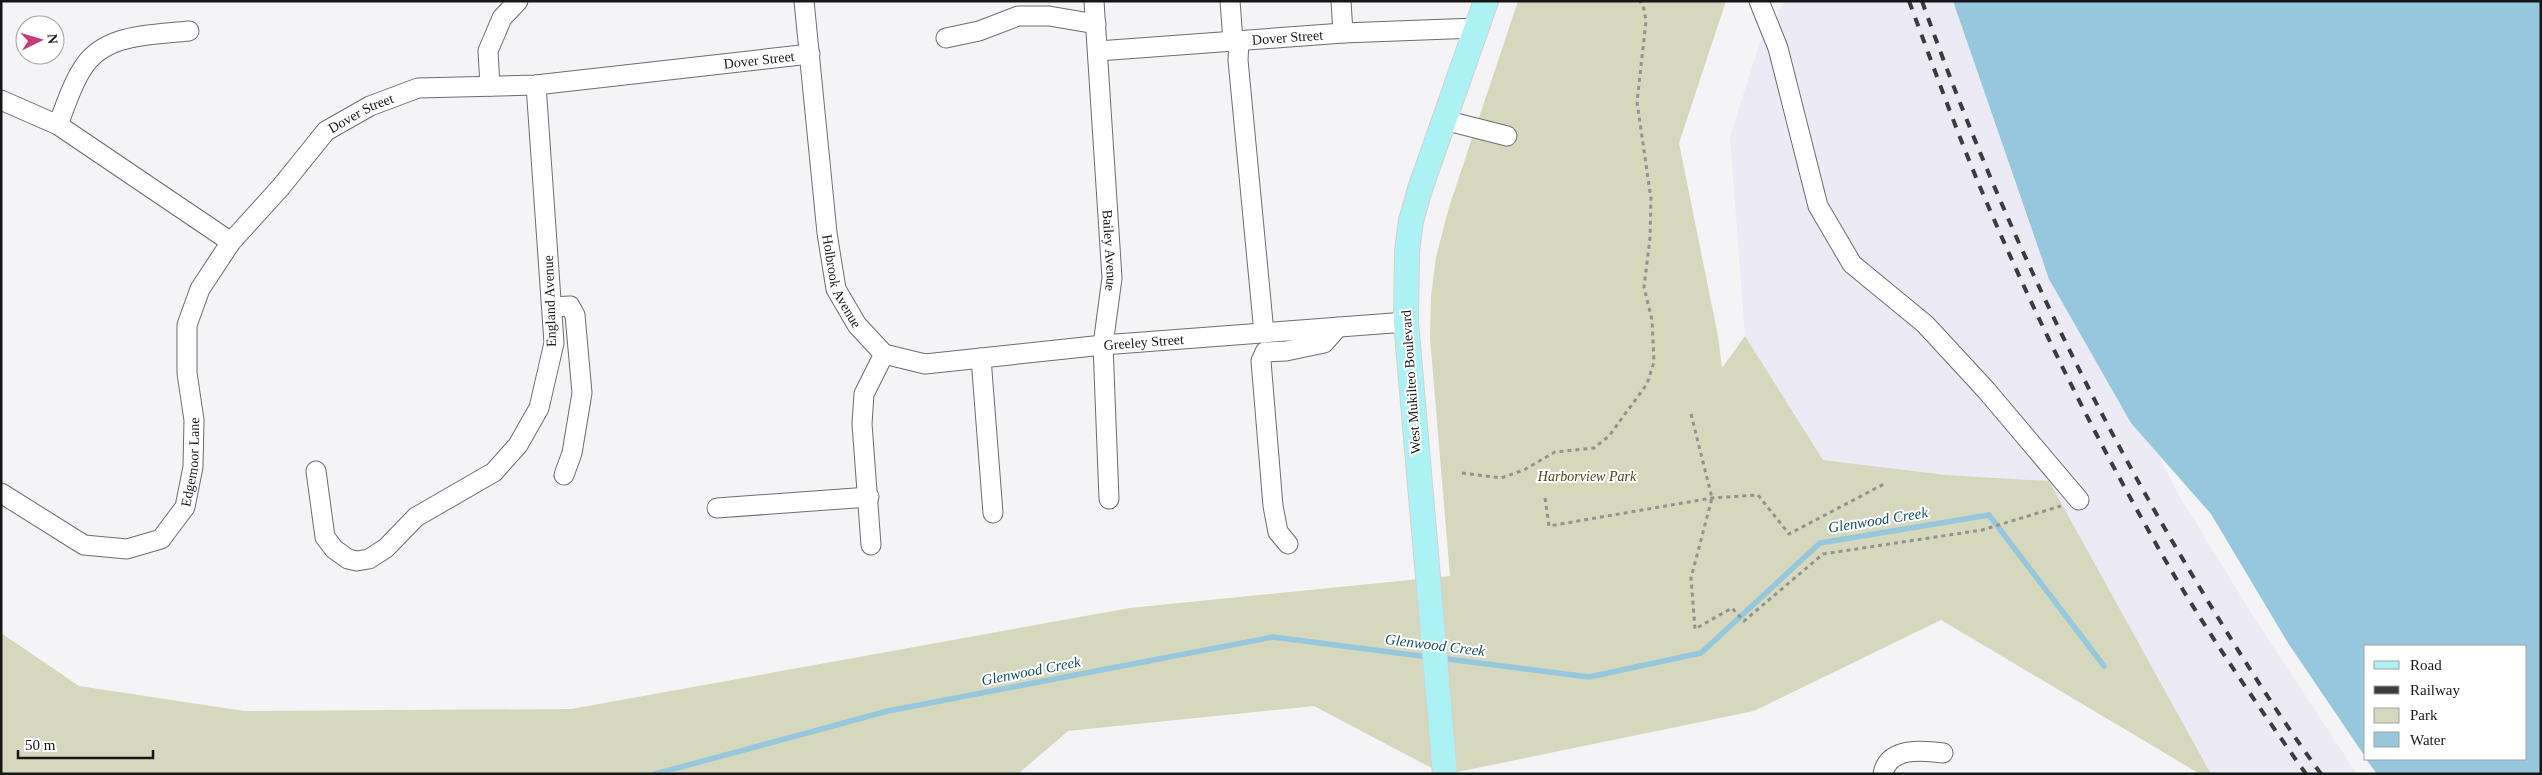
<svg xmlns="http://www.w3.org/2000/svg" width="2542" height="775" font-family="'Times New Roman',serif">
<rect width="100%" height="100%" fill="#f4f3f6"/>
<path fill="#ebeaf5" d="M1785,1H1967L2059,247L2174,487L2253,616L2357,774H2211L2049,481L1946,475L1823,460L1745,336L1730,137L1759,45Z"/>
<path fill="#d6d8bd" d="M1518,1H1726L1679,143L1718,336L1722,368L1745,336L1823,460L1946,475L2049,481L2211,774H2200L1941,620L1754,711L1448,774H1443L1314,706L1068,731L1018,774H1V633L79,686L244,711L571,709L1130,608L1450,576L1430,338L1431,296L1436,257L1449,207Z"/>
<path fill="#97c7dd" d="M1953,1H2541V774H2377L2366,759H2526V646H2366V758L2288,643L2211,514L2131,423L2049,279Z"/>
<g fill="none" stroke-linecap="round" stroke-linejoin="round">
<path stroke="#97c7dd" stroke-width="5.5" d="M1440,658L1589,677L1701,653L1820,543L1989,515L2104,666
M655,774L888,711L1273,637L1429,657"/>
<g stroke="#6d6d70" stroke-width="21">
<g id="minor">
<path id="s1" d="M804,1L827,233L836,289L857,325L884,354L864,394L862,424L871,545"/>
<path id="s2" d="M1094,1L1112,278L1103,345L1109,499"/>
<path d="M1230,1L1233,41"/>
<path d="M1341,1L1343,33"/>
<path d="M1759,1L1778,48L1818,206L1852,264L1925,324L1986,390L2079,500"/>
<path d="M946,38L979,31L1018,16H1049L1096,24"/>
<path d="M1239,40L1238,60L1264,333"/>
<path id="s3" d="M1098,51L1343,33L1476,28"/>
<path d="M490,86L488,51L502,18L518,1"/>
<path d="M1,100L58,125L231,242"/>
<path d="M1444,120L1507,136"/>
<path d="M58,125C65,107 71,87 81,71C102,33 151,35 189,31"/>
<path d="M552,307L570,306L575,315L582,393L572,453L564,475"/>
<path id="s4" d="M884,354L925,364L1103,345L1406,322"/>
<path d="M981,358L993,513"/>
<path d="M316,471L325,537L334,549L348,559L357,561L369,559L386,548L416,517L494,472L518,445L539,408L554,343L536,85"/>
<path id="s5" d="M1,493L84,545L127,549L161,539L185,507L193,467L194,420L187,373V325L200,289L231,242L280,188L326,131L370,106L418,88L536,85L810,54"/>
<path d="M717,508L869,497"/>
<path d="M1288,544L1278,532L1273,506L1261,361L1265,352L1286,351L1324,343L1338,327"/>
<path d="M1883,774C1888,747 1922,750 1943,753"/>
</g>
</g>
<g stroke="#d1d1d1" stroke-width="26">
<path id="major" d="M1445,774L1406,322L1407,251L1411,221L1420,189L1486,1"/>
</g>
<path stroke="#929294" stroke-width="3" stroke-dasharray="4 4" stroke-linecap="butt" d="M1691,414L1712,498L1691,578L1695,629L1732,608L1744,621L1823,554L1982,530L2061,506
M1462,473L1501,478L1524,470L1555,452L1594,448L1609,436L1647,384L1654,362L1652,320L1644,287L1650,238L1651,199L1637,102L1646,21L1644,9L1640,1
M1545,498L1549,526L1712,498L1758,495L1789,534L1884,484"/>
<use href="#minor" stroke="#fff" stroke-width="19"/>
<use href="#major" stroke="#acf2f5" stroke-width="24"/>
<path stroke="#3c3c3d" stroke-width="4" stroke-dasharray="9 9" stroke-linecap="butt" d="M1909,1C1934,68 1958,136 1986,201C2035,315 2090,427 2151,535C2197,618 2251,696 2306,774
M1922,1C1994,204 2086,399 2197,583C2236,648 2276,712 2321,774"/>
</g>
<g text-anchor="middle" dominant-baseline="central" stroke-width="4" stroke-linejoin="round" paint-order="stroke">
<g font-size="14" fill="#171718" stroke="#fff">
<text stroke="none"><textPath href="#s3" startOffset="190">Dover Street</textPath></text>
<text stroke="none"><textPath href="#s5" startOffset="1085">Dover Street</textPath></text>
<text stroke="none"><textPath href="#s5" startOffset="680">Dover Street</textPath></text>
<text stroke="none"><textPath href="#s2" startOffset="250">Bailey Avenue</textPath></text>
<text stroke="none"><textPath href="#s1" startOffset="284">Holbrook Avenue</textPath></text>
<text transform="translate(550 301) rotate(-92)">England Avenue</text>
<text stroke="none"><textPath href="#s4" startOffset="262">Greeley Street</textPath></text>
<text transform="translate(1411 382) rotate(-94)">West Mukilteo Boulevard</text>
<text stroke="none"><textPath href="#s5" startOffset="262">Edgemoor Lane</textPath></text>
</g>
<g font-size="14" font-style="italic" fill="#464815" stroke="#fff">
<text x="1587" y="476">Harborview Park</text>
</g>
<g font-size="15" font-style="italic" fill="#115067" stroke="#fff">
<text transform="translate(1878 520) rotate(-9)">Glenwood Creek</text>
<text transform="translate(1435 645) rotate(7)">Glenwood Creek</text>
<text transform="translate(1031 671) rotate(-11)">Glenwood Creek</text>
</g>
</g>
<rect width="2542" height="775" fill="none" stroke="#171718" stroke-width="5"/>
<rect x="2364" y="645" width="162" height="115" fill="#ffffff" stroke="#a2a2a3"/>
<rect x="2374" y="661" width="25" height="8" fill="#acf2f5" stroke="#a2a2a3"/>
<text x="2410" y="670" font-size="15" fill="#171718">Road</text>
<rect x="2374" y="686" width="25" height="8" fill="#3c3c3d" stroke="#a2a2a3"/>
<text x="2410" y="695" font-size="15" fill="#171718">Railway</text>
<rect x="2374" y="708" width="25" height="15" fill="#d6d8bd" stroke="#a2a2a3"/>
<text x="2410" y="720" font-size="15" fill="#171718">Park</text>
<rect x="2374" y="732" width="25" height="15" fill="#97c7dd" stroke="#a2a2a3"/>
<text x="2410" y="745" font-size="15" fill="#171718">Water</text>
<g transform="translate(40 40) rotate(85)"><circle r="24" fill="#ffffff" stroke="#a2a2a3"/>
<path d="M0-4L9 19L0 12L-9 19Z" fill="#c33b78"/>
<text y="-8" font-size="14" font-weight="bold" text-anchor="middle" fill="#171718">N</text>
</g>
<path d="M18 750v8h135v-8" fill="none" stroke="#171718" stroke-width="2.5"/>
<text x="25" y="750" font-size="15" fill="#171718" stroke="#ffffff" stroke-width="4" paint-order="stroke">50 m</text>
</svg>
